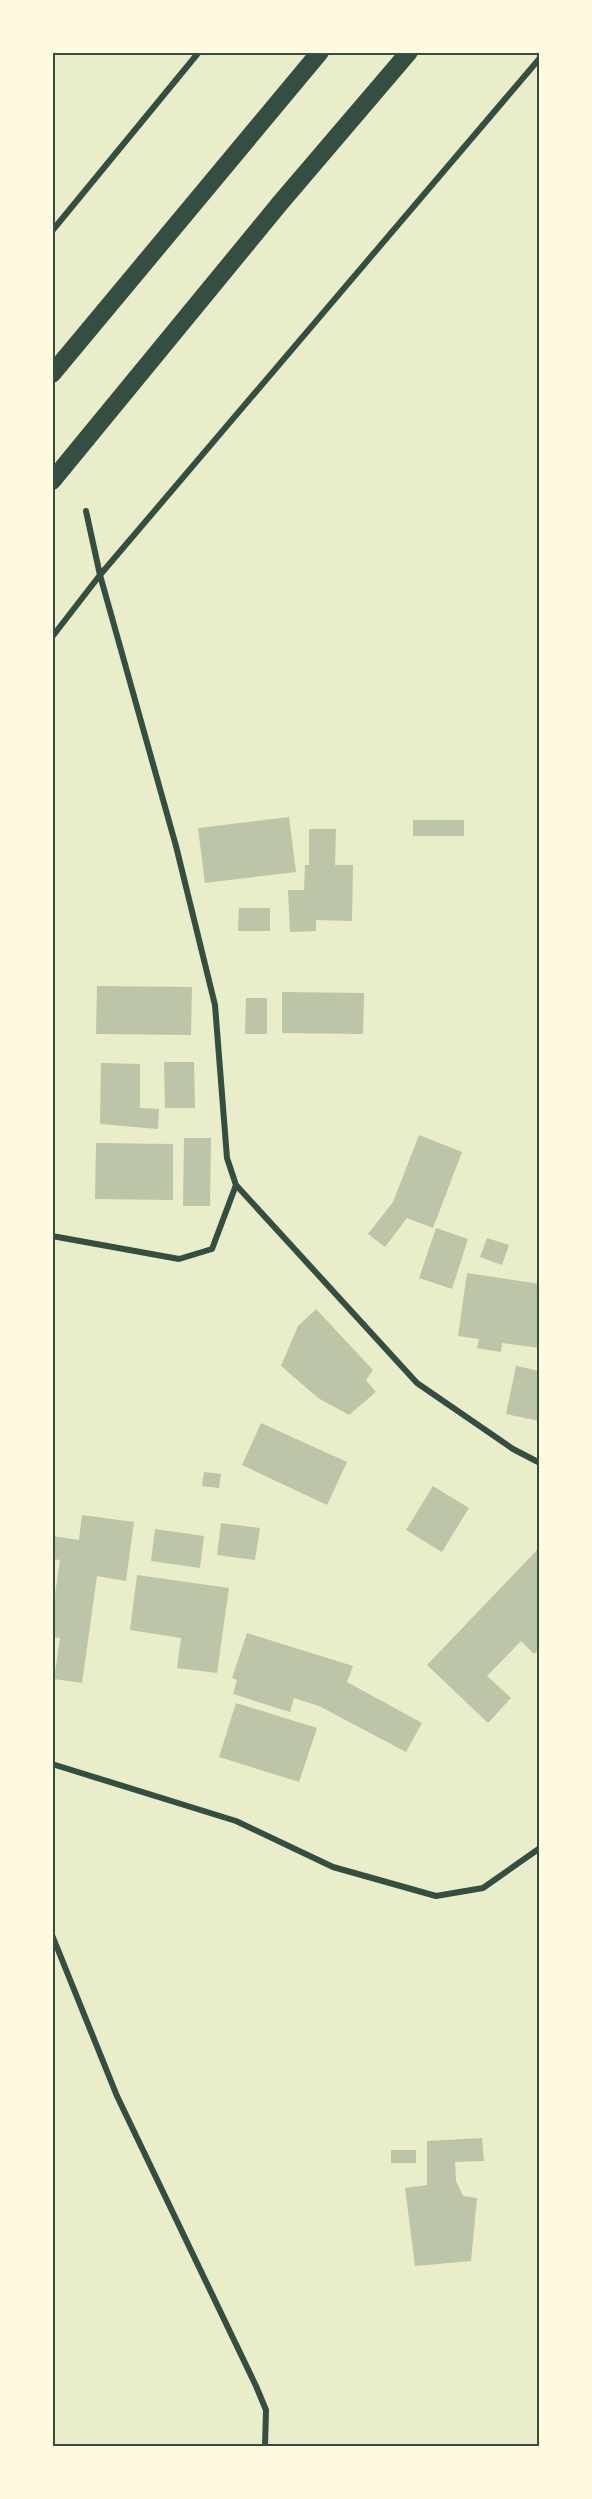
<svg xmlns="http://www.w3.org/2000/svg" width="592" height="2499" font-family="'Asap Condensed',sans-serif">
<rect width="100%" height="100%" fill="#e9edc9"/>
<path fill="#bcc5a7" d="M289,817L296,872L205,883L198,828Z
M413,820H464V836H413Z
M309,829H336L335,865H353L352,921L316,920V931L290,932L288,890H304L305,865H309Z
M239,908H270V931H238Z
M97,986L192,987L191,1035L96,1034Z
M282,992L364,993L363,1034L282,1033Z
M246,998H267V1034H245Z
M164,1062H194L195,1108H165Z
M101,1063L140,1064V1108L159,1109L158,1129L100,1124Z
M419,1135L462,1152L433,1228L407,1218L385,1247L368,1234L393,1202Z
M184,1138H211L210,1206H183Z
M96,1143L173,1144V1200L95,1199Z
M436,1228L468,1239L452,1289L419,1278Z
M487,1238L509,1245L502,1265L480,1257Z
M467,1273L540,1284V1348L502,1343L501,1352L477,1348L479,1339L458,1336Z
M316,1309L373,1370L366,1380L376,1392L349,1415L318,1398L281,1366L298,1326Z
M516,1366L540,1371V1421L506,1414Z
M261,1423L347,1462L327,1505L242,1465Z
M204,1472L221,1474L219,1488L202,1486Z
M433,1486L469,1508L442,1552L406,1530Z
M82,1515L134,1522L126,1581L97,1576L82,1683L54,1679L60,1638L52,1637V1616L60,1560L52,1559V1536L79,1540Z
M221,1523L260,1528L255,1560L217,1555Z
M155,1529L204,1536L200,1568L151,1561Z
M537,1550L540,1552V1648L534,1654L521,1641L487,1676L511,1698L488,1723L427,1665Z
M137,1575L229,1588L217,1673L177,1668L181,1638L130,1630Z
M247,1633L353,1666L347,1682L422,1723L406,1752L319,1706L294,1698L290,1712L233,1694L237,1680L232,1678Z
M236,1703L317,1728L299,1782L219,1757Z
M482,2138L484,2161L455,2162L456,2181L463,2196L477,2198L471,2261L415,2266L405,2188L427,2185V2141Z
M391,2150H416V2163H391Z"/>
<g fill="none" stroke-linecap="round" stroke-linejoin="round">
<path stroke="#344e41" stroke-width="6" d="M52,231L199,52
M86,511L100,575L176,846L215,1005L227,1158L236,1185L417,1383L513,1449L540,1463
M52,637L100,575L540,58
M52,1236L179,1259L212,1249L236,1185
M52,1764L236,1821L333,1867L436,1896L483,1888L540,1848
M52,1935L117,2096L256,2386L266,2410L265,2446"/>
<path stroke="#344e41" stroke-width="18" d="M52,374L320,52
M52,481L281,202L409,52"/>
</g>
<rect width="592" height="2499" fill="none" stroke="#fefae0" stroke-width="108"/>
<rect x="54" y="54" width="484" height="2391" fill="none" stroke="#344e41" stroke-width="2"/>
</svg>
